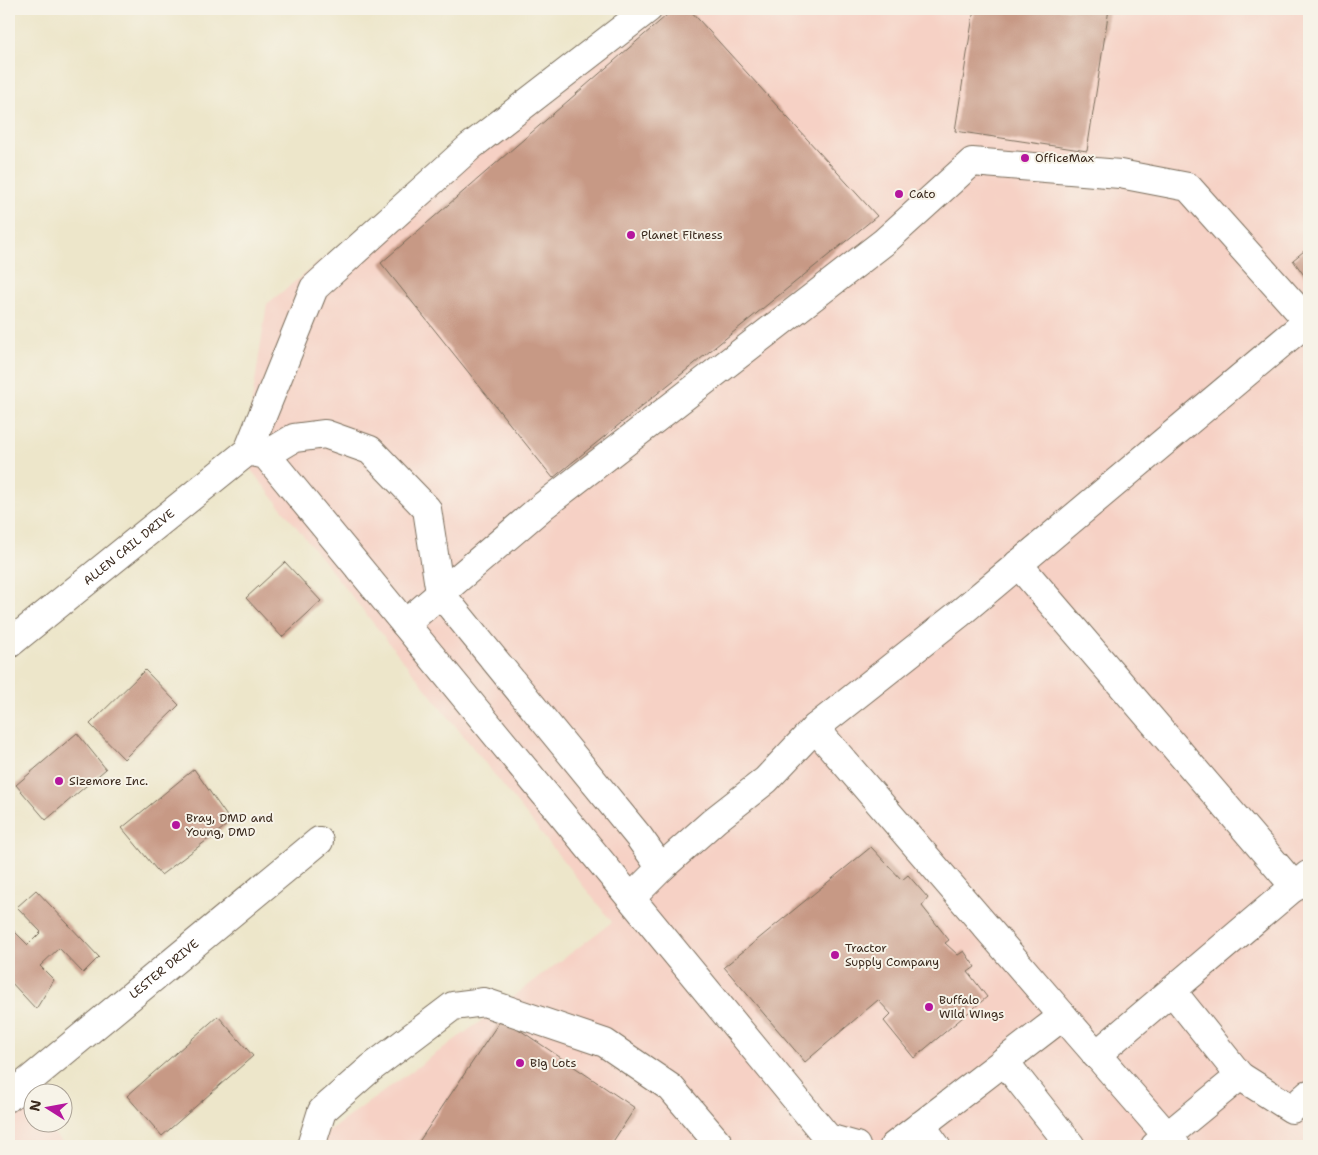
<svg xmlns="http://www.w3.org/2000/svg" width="1318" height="1155" font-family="'Shantell Sans',sans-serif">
<rect width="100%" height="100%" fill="#f7f3e8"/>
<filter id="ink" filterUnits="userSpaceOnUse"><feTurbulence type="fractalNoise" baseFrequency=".02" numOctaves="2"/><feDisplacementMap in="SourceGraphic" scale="10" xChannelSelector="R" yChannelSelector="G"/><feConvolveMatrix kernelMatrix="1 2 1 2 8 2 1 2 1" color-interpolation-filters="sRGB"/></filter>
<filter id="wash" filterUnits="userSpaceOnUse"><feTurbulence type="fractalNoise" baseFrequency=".0096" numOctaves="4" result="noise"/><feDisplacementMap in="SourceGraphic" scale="20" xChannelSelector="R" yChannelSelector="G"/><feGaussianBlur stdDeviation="1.12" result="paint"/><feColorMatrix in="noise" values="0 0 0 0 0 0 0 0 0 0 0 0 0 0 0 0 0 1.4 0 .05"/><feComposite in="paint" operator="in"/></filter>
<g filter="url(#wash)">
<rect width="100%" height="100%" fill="#ede6ca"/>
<path fill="#f6d1c5" d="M635,9H1309V1146H308L481,1021L612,922L243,460L267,304Z
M9,1086L32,1111V1122L44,1123L66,1146H9Z"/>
<g id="blocks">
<path fill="#c79985" d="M674,9H689L877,216L553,478L381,263Z
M974,9H1109L1087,151L955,131Z
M1309,247V282L1293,260Z
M285,562L321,601L282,637L246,598Z
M145,670L179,705L124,759L90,724Z
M77,733L106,769L46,820L16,785Z
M194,769L231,822L161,875L122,828Z
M871,847L902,880L908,875L928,898L922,906L949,940L945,943L958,955L964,951L975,967L968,972L987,997L914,1058L884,1021L891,1014L878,1000L805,1062L724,967Z
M36,890L99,957L83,973L59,948L40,966L54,980L36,1009L9,980V926L28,945L41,932L17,907Z
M218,1016L253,1056L162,1136L127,1096Z
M502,1018L635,1108L610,1146H416Z
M1028,1140L1034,1146H1021Z"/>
</g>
</g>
<g filter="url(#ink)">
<use href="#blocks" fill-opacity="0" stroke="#796c5a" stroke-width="1"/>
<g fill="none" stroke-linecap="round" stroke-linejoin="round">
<g stroke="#796c5a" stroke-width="30">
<g id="minor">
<path d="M248,451L266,455L828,1138L856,1146"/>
<path d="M266,455L294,438L325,434L370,450L427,509L440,593L639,837L661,868L631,898"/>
<path d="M1018,564L1295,887"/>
<path d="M405,624L543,506L884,242L972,162L1120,174L1188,187L1308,321L959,614L815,728L766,780L715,820L661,868"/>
<path id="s1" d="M9,644L248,451L314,288L471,146L648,9"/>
<path d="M815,728L1063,1016"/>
<path d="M1172,991L1240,1076"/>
<path d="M1096,1055L1308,875"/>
<path d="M1004,1061L1071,1146"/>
<path id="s2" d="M9,1097L319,841"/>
<path d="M921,1125L936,1146"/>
<path d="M311,1146L322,1111L371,1068L453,1006L484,1002L605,1043L671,1088L719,1144V1146"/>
<path d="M894,1146L1063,1016L1176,1146"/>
<path d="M1155,1146L1240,1076L1292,1109L1309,1094"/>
</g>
</g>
<use href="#minor" stroke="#fff" stroke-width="28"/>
</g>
</g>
<g fill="#b5179e" stroke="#f7f3e8" stroke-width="2">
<circle cx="1025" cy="158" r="5"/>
<circle cx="899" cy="194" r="5"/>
<circle cx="631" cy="235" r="5"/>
<circle cx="59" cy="781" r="5"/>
<circle cx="176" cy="825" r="5"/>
<circle cx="835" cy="955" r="5"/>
<circle cx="929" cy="1007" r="5"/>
<circle cx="520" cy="1063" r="5"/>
</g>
<g text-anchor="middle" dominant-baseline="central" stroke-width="4" stroke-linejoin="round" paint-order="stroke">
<g font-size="12" fill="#3b2a1e" stroke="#f7f3e8" text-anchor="start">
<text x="1035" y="158">OfficeMax</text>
<text x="909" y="194">Cato</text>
<text x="641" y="235">Planet Fitness</text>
<text x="69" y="781">Sizemore Inc.</text>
<text x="186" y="818">Bray, DMD and<tspan x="186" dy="14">Young, DMD</tspan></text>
<text x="845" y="948">Tractor<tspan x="845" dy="14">Supply Company</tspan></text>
<text x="939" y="1000">Buffalo<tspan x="939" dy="14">Wild Wings</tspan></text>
<text x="530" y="1063">Big Lots</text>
</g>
<g font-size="12" fill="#3b2a1e" stroke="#f7f3e8">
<text stroke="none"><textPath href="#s1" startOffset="154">ALLEN CAIL DRIVE</textPath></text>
<text stroke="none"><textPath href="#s2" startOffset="201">LESTER DRIVE</textPath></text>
</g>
</g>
<rect width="1318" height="1155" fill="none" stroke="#f7f3e8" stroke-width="30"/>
<g transform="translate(48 1108) rotate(281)"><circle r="24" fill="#f7f3e8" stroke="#aca397"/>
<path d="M0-4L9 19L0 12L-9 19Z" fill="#b5179e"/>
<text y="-8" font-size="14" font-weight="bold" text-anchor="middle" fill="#3b2a1e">N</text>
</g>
</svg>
